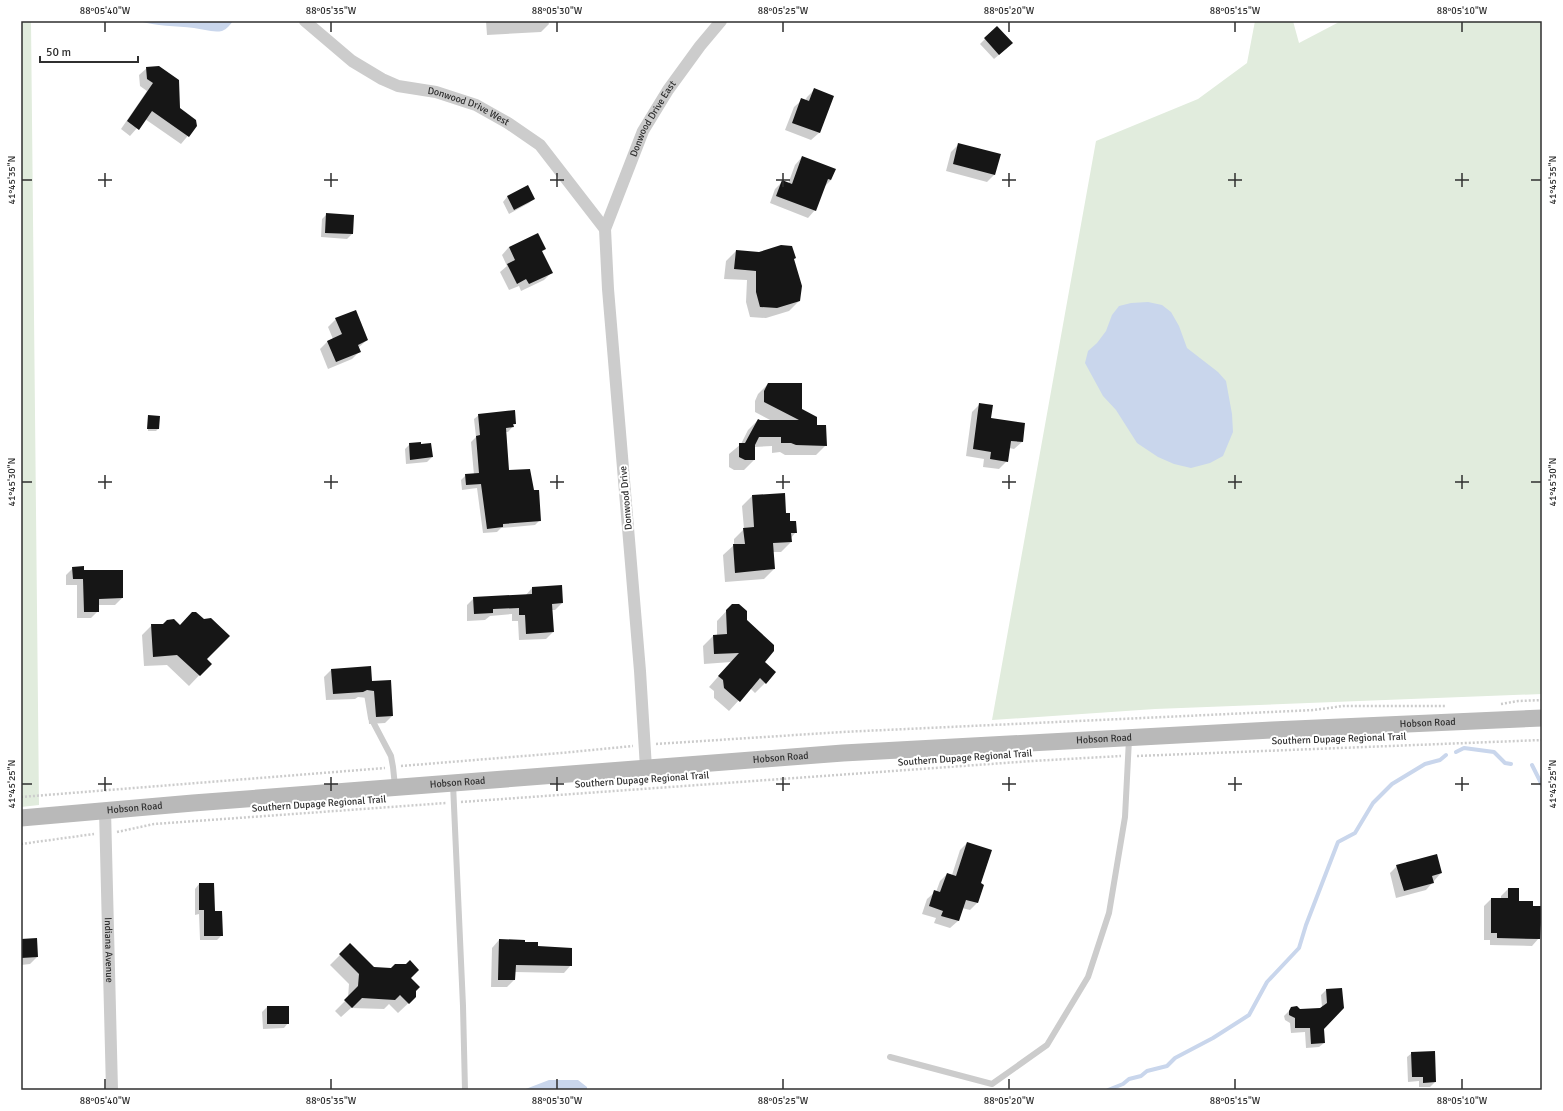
<svg xmlns="http://www.w3.org/2000/svg" width="1563" height="1111" font-family="Signika,sans-serif">
<rect width="100%" height="100%" fill="#fff"/>
<path fill="#e1ecdd" d="M21,21H31L39,805L21,807Z
M1255,21H1293L1299,43L1341,21H1542V694L1155,709L992,720L1096,141L1198,99L1247,63Z"/>
<path fill="#c9d6ec" d="M139,21H233C230,25 227,29 222,31C213,33 203,29 194,28C176,26 156,26 139,21Z
M1148,302L1162,305L1171,312L1179,326L1187,348L1218,372L1226,381L1232,414L1233,432L1223,456L1210,463L1191,468L1174,464L1158,457L1137,443L1116,410L1103,396L1085,363L1088,351L1097,343L1106,331L1112,315L1119,306L1131,303Z
M549,1080H578L587,1087V1090H523Z"/>
<path fill="#0003" d="M486,21H548L549,24L541,32L487,35Z
M997,27L1007,48L994,59L980,44Z
M147,68L179,109L196,126L181,144L145,119L130,136L121,129L147,91L140,86L139,75Z
M814,90L833,97L819,133L811,140L785,130L794,107L802,100L805,101L807,97Z
M959,144L995,174L987,182L946,171L951,152Z
M802,157L831,180L825,186L815,210L808,218L770,203L775,189L782,182L788,184L795,165Z
M527,186L534,199L529,203L509,214L503,202L507,197Z
M327,214L352,234L347,239L321,237L322,219Z
M509,247L541,252L551,273L544,280L521,291L519,286L509,290L500,272L507,266L502,255Z
M736,251L759,253L793,260L799,301L789,311L766,318L750,317L746,302L747,280L724,279L726,261Z
M336,319L367,340L358,348L359,352L352,359L328,369L320,349L328,341L333,339L328,327Z
M768,384L801,410L816,426L826,445L816,455H785L780,452L772,453V446L754,447V460L744,470H734L729,467V454L741,444L748,430L758,420L772,421L755,412V401L758,394Z
M980,404L990,419L1022,442L1014,449L1009,448L1007,461L999,469L983,467L984,459L966,456L972,412Z
M479,415L515,424L508,432H506L508,471L540,520L535,525L501,528L497,532L483,533L477,488L462,490L461,480L466,475H474L471,442L476,437L474,419Z
M148,416L158,429L156,431H148Z
M410,444H430L432,457L427,462L406,464L405,449Z
M784,494L785,514L796,532L791,538V542L781,552H773L774,569L764,579L725,582L723,555L734,545V539L744,529L742,506L752,496Z
M73,568L83,571L122,598L115,605H98V611L91,618H77V585H66V575Z
M532,588L562,603L555,610H552L553,632L546,639L519,640L518,621H512V614L490,616L485,620L467,621V605L474,598L525,596Z
M732,605L746,620L764,662L765,683L755,693L750,688L729,711L714,698V691L709,687L731,662L704,664L703,646L713,636H717V621Z
M203,620L206,659L210,664L189,686L167,665L144,666L142,635L152,625L179,626Z
M332,669L371,682L392,716L385,723L369,724L367,698L358,697L355,699L326,700L324,677Z
M967,843L980,884L983,885L977,903L970,910L962,908L958,921L950,928L934,923L936,918L922,914L927,899L935,892H936L940,881L947,874L952,875L960,850Z
M1397,866L1441,873L1426,890L1396,898L1390,873Z
M199,884L214,912L222,935L217,940H200L199,914L195,915V889Z
M1508,889L1518,902L1532,907H1542V925L1539,928V938L1532,946L1490,945V940H1484V906L1491,899H1501V896Z
M21,940L37,957L30,964L21,965Z
M499,940L524,943L537,947L571,965L564,973L514,972V980L507,987H491L492,948Z
M350,945L374,968L391,969L409,978L415,990V997L398,1013L389,1004L384,1009L351,1008L341,1017L335,1011L348,998L349,984L330,965Z
M1341,989L1323,1029L1324,1043L1319,1047L1306,1048L1305,1032L1291,1033L1290,1023L1285,1020L1284,1016L1292,1008L1300,1010L1320,1009L1322,1007L1321,995L1326,990Z
M267,1007L288,1023L284,1028L263,1029L262,1012Z
M1412,1053L1435,1082L1430,1087H1419V1081L1408,1082L1407,1057Z"/>
<g fill="none" stroke-linecap="round" stroke-linejoin="round">
<path stroke="#c9d6ec" stroke-width="4" d="M1456,752L1464,748L1494,752L1505,763L1511,764
M1532,765L1542,785
M1108,1090L1123,1084L1129,1079L1141,1076L1147,1071L1167,1066L1175,1058L1213,1038L1249,1015L1267,982L1299,948L1306,925L1338,842L1355,833L1373,803L1392,784L1425,764L1440,760L1446,755"/>
</g>
<path fill="#161616" d="M997,26L1013,43L999,55L984,38Z
M159,66L179,80L180,108L196,120L197,126L189,137L152,111L139,130L127,121L153,83L147,79L146,67Z
M814,88L834,96L820,133L792,123L801,98L809,101Z
M958,143L1001,154L995,175L953,164Z
M802,156L836,169L831,180L828,179L816,211L776,196L782,180L792,184Z
M528,185L535,199L514,210L507,196Z
M326,213L354,215L353,234L325,233Z
M538,233L546,249L542,251L553,273L529,284L526,279L517,284L507,264L515,260L509,247Z
M781,245L792,246L796,258L794,259L802,286L800,301L777,308L760,307L756,292V271L734,269L736,250L759,252Z
M356,310L368,340L358,345L361,352L336,362L327,341L342,334L335,318Z
M768,383H802V409L817,417V425H826L827,446L796,445L791,443H781V437H759L755,445V460H745L739,457V443H745L758,419L760,420H799L764,402V391Z
M979,403L993,405L991,418L1025,423L1023,442L1011,441L1008,462L990,459L991,452L973,449Z
M515,410L516,424H513L514,427L506,428L509,470L530,469L534,490H539L541,521L503,524V527L487,529L481,484L466,485L465,474L479,473L476,436L480,435L478,414Z
M148,415L160,416L159,429H147Z
M421,442V444L431,443L433,457L410,460L409,443Z
M785,493L786,513H790V521H796L797,533H791L792,542L773,543L775,569L735,573L733,544H745L743,528L754,527L752,495Z
M84,566V570H123V598L99,599V612H84L83,579H73L72,567Z
M562,585L563,603L552,604L554,632L526,634L525,615H519V608L493,609V613L474,614L473,597L532,594V587Z
M732,604H739L747,611V620L774,645V651L765,662L776,672L766,684L760,678L740,702L724,688L723,680L718,676L739,653L714,654L713,635L727,634L726,610Z
M192,612H196L204,619L211,618L230,636L207,659L212,664L200,676L177,655L153,657L151,624H163L167,620L174,619L180,625Z
M371,666L372,681L391,680L393,716L376,717L374,691L367,690L363,692L333,694L331,669Z
M967,842L992,850L981,883L984,885L978,903L966,900L959,921L941,916L943,911L929,906L934,890L940,892L947,873L956,876Z
M1437,854L1442,873L1432,876L1434,883L1404,891L1396,865Z
M199,883H214L215,911H222L223,936H204V910H199Z
M1508,888H1519V901H1533V906H1542L1540,939L1497,938V933H1491V898H1508Z
M37,938L38,957L21,958V939Z
M499,939L525,940V942H538V946L572,948V966L516,965L515,980H498Z
M350,943L374,967L391,968L395,964H406L410,960L419,970L411,978L420,987L416,991V997L409,1004L400,995L395,1000L362,998L352,1008L344,1000L358,986L359,974L339,954Z
M1342,988L1344,1008L1324,1029L1325,1043L1311,1044L1310,1028H1295V1018L1289,1015V1011L1291,1007L1297,1006L1300,1009L1320,1008L1327,1003L1326,989Z
M267,1006H289V1024H267Z
M1435,1051L1436,1082L1423,1083V1077H1412L1411,1052Z"/>
<g fill="none" stroke-linecap="round" stroke-linejoin="round">
<path stroke="#ccc" stroke-width="2.5" stroke-dasharray="2 2" stroke-linecap="butt" d="M1501,704L1518,701L1542,700
M656,744L842,732L1314,710L1343,706H1446
M1137,756L1542,740
M401,766L561,753L633,746
M21,797L385,768
M461,802L1032,761L1121,756
M117,832L154,824L446,803
M21,844L94,834"/>
<path stroke="#ccc" stroke-width="6" d="M367,694L371,718L391,756L393,767L395,786
M453,784L463,1006L465,1090
M890,1057L992,1084L1047,1045L1088,977L1109,913L1125,817L1129,739"/>
<g stroke="#ccc" stroke-width="12">
<path id="s1" d="M305,21L352,61L382,79L398,86L436,92L476,105L508,123L540,145L605,229"/>
<path id="s2" d="M646,768L640,671L608,289L605,229L643,131L668,90L700,46L721,21"/>
<path id="s3" d="M105,810L112,1090"/>
</g>
<path stroke="#b9b9b9" stroke-width="17" id="s4" d="M21,818L193,803L843,753L1272,730L1542,718"/>
</g>
<path fill="none" stroke="#2f2f2f" stroke-width="1.5" d="M105,22V32M331,22V32M557,22V32M783,22V32M1009,22V32M1235,22V32M1462,22V32M105,173V187M331,173V187M557,173V187M783,173V187M1009,173V187M1235,173V187M1462,173V187M22,180H32M98,180H112M324,180H338M550,180H564M776,180H790M1002,180H1016M1228,180H1242M1455,180H1469M1531,180H1541M105,475V489M331,475V489M557,475V489M783,475V489M1009,475V489M1235,475V489M1462,475V489M22,482H32M98,482H112M324,482H338M550,482H564M776,482H790M1002,482H1016M1228,482H1242M1455,482H1469M1531,482H1541M105,777V791M331,777V791M557,777V791M783,777V791M1009,777V791M1235,777V791M1462,777V791M22,784H32M98,784H112M324,784H338M550,784H564M776,784H790M1002,784H1016M1228,784H1242M1455,784H1469M1531,784H1541M105,1079V1089M331,1079V1089M557,1079V1089M783,1079V1089M1009,1079V1089M1235,1079V1089M1462,1079V1089"/>
<g text-anchor="middle" dominant-baseline="central" stroke-width="4" stroke-linejoin="round" paint-order="stroke">
<g font-size="10" fill="#2f2f2f" stroke="#fff">
<text stroke="none"><textPath href="#s1" startOffset="188">Donwood Drive West</textPath></text>
<text stroke="none"><textPath href="#s2" startOffset="661">Donwood Drive East</textPath></text>
<text transform="translate(626 498) rotate(-95)">Donwood Drive</text>
<text stroke="none"><textPath href="#s4" startOffset="1410">Hobson Road</textPath></text>
<text stroke="none"><textPath href="#s4" startOffset="1086">Hobson Road</textPath></text>
<text transform="translate(1339 739) rotate(-2)">Southern Dupage Regional Trail</text>
<text stroke="none"><textPath href="#s4" startOffset="762">Hobson Road</textPath></text>
<text transform="translate(965 758) rotate(-4)">Southern Dupage Regional Trail</text>
<text transform="translate(642 780) rotate(-4)">Southern Dupage Regional Trail</text>
<text stroke="none"><textPath href="#s4" startOffset="438">Hobson Road</textPath></text>
<text transform="translate(319 804) rotate(-4)">Southern Dupage Regional Trail</text>
<text stroke="none"><textPath href="#s4" startOffset="114">Hobson Road</textPath></text>
<text stroke="none"><textPath href="#s3" startOffset="140">Indiana Avenue</textPath></text>
</g>
</g>
<rect width="1563" height="1111" fill="none" stroke="#ffffff" stroke-width="44"/>
<path d="M40 56v6h98v-6" fill="none" stroke="#2f2f2f" stroke-width="2"/>
<text x="46" y="56" font-size="12" fill="#2f2f2f" stroke="#ffffff" stroke-width="3" paint-order="stroke">50 m</text>
<rect x="22" y="22" width="1519" height="1067" fill="none" stroke="#2f2f2f" stroke-width="1.5"/>
<g font-size="10" text-anchor="middle" fill="#2f2f2f">
<text x="105" y="14">88°05'40"W</text>
<text x="331" y="14">88°05'35"W</text>
<text x="557" y="14">88°05'30"W</text>
<text x="783" y="14">88°05'25"W</text>
<text x="1009" y="14">88°05'20"W</text>
<text x="1235" y="14">88°05'15"W</text>
<text x="1462" y="14">88°05'10"W</text>
<text transform="translate(11 180) rotate(-90)" y="4">41°45'35"N</text>
<text transform="translate(1552 180) rotate(-90)" y="4">41°45'35"N</text>
<text transform="translate(11 482) rotate(-90)" y="4">41°45'30"N</text>
<text transform="translate(1552 482) rotate(-90)" y="4">41°45'30"N</text>
<text transform="translate(11 784) rotate(-90)" y="4">41°45'25"N</text>
<text transform="translate(1552 784) rotate(-90)" y="4">41°45'25"N</text>
<text x="105" y="1104">88°05'40"W</text>
<text x="331" y="1104">88°05'35"W</text>
<text x="557" y="1104">88°05'30"W</text>
<text x="783" y="1104">88°05'25"W</text>
<text x="1009" y="1104">88°05'20"W</text>
<text x="1235" y="1104">88°05'15"W</text>
<text x="1462" y="1104">88°05'10"W</text>
</g>
</svg>
